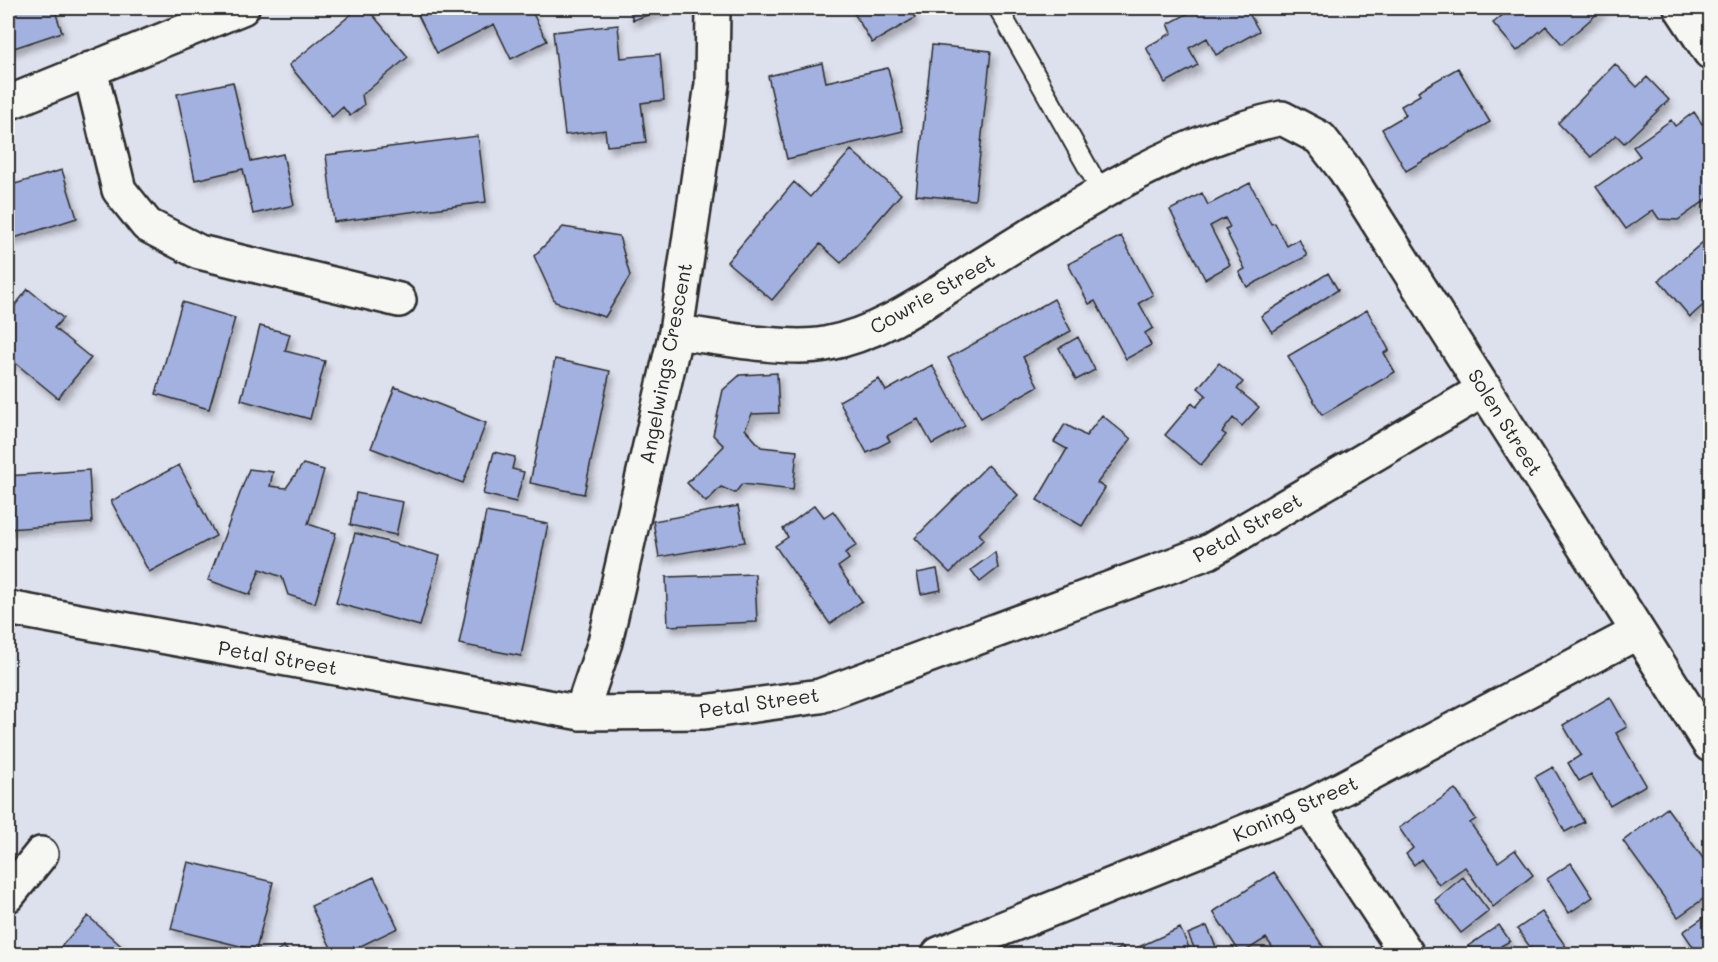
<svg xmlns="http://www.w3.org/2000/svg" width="1718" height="962" font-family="Mali,sans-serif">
<defs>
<filter id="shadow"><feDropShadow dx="3.5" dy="6" stdDeviation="3" flood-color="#0004"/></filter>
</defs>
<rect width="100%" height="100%" fill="#dde1ed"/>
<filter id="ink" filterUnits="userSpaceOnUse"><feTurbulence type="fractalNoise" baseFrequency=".0167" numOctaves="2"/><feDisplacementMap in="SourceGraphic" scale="12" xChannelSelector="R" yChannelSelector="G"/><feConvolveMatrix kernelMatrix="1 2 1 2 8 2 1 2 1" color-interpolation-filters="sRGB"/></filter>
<g filter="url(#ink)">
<path fill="#a2b1e0" stroke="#2b2b2b" stroke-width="1.5" filter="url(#shadow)" d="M8,8H54L62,32L8,50Z
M359,8H367L408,57L362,95L364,105L350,116L343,107L332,117L289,65Z
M422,8H530L547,41L511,59L494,24L437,53L416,11Z
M629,8H666V9L633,20Z
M851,8H909L915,18L872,43Z
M1184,8H1238L1240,11L1246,8L1259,31L1216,55L1207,38L1189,48L1198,65L1165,83L1146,47L1172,33L1168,24L1187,14Z
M1511,8H1604L1562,44L1546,26L1517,51L1493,23Z
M618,25L621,58L660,54L664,100L641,103L646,142L607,146L605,130L565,135L553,32Z
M932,45L991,51L975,200L916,195Z
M822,63L826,82L888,68L903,131L787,159L768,76Z
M1615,64L1637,87L1647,77L1669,100L1624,143L1616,135L1591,157L1558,123Z
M1458,68L1490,122L1406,171L1382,129L1406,115L1401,106L1420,95L1418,91Z
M233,82L251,161L283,154L294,205L253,214L243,169L195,180L177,94Z
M1694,112L1702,124L1709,119L1710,122V197L1678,220L1659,219L1653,210L1626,229L1596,187L1640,156L1633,147L1671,120L1675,126Z
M478,136L486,202L334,222L326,155Z
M851,150L901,194L841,263L820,244L772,300L727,262L794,182L810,197Z
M62,170L77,218L8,240V186Z
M1250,183L1271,224L1275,223L1287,246L1299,239L1307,256L1247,287L1239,272L1245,269L1225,229L1230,227L1225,218L1210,226L1230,265L1205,279L1170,210L1202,193L1208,205Z
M563,227L619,236L630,276L605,317L555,302L534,256Z
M1121,236L1153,295L1139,303L1153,328L1145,333L1151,345L1126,359L1095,301L1089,304L1068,264Z
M1710,236V299L1690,317L1659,280Z
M1328,273L1338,290L1272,332L1261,316Z
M28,289L63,318L54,328L91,358L58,398L8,357V314Z
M1054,299L1071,331L1023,357L1038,386L981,418L948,358Z
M182,302L235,318L209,409L156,394Z
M1367,310L1389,350L1384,353L1395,372L1322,415L1288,356Z
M260,326L290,334L285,351L325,361L310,419L241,400Z
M1078,337L1095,370L1076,380L1059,348Z
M555,359L610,371L584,494L530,483Z
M1219,363L1243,382L1237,389L1259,407L1242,426L1233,418L1222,432L1226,435L1201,465L1165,435L1192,403L1196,407L1206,395L1198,388Z
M932,365L965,426L932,444L918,419L887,436L890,441L867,453L839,401L879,379L886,391Z
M777,373L779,413L752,414L745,429L761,447L797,451L793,490L742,484L735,493L721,487L706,502L687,483L724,446L713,435L723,390L740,375Z
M395,387L486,423L463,483L371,448Z
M1102,415L1131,439L1097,483L1105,488L1082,526L1037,500L1067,449L1054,442L1065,424L1086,436Z
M494,452L515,457L512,469L524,472L516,502L483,494Z
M303,464L324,470L308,524L336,533L315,603L288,595L282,577L260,569L250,595L208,580L249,469L273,472L270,486L286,488Z
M179,465L216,536L149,572L111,501Z
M988,465L1018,495L979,534L984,539L950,573L915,538Z
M89,470L92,523L8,529V476Z
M356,493L403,502L396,535L350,525Z
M815,505L824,517L833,511L857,545L845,553L849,559L838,567L862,601L830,624L775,546L788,537L783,529Z
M738,506L745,542L659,557L653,521Z
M486,512L548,524L521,656L459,644Z
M355,533L440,556L420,626L336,603Z
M995,552L998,568L980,582L971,570Z
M937,569L941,590L921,594L917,573Z
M755,574L757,622L668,626L666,577Z
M1610,697L1627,727L1616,733L1646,785L1610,806L1591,774L1579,781L1568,763L1581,755L1563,725Z
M1553,767L1584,822L1565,832L1535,777Z
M1455,789L1476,819L1470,823L1498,862L1515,850L1533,875L1493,907L1465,867L1439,885L1421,859L1414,865L1406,854L1413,848L1399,828Z
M1667,808L1710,868V894L1678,917L1623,841Z
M188,862L273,882L256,950L171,929Z
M1571,863L1593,897L1569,913L1547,879Z
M1274,872L1328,954H1277L1266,938L1241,954L1213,912Z
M374,877L398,928L344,954H334L311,906Z
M1463,877L1489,911L1461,933L1435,900Z
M1542,912L1571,954H1535L1517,929Z
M1710,913V954H1698L1683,932Z
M88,916L130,954H63L58,950Z
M1499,925L1510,941L1501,946L1507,954H1473L1468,946Z
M1207,926L1219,954H1197L1188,934Z
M1180,928L1192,954H1132V950Z
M283,946L291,954H275Z
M1123,947L1126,954H1108Z"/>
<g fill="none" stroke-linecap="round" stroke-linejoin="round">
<g stroke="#2b2b2b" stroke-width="22">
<path id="service" d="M998,8L1101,191"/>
</g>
<g stroke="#2b2b2b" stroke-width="38">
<path id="minor" d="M1681,8L1710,52
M90,69L119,190L147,225L199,252L399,300
M8,103L242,8
M676,332C717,337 785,351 825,344C884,333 932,296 982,265C1074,208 1175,141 1282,118L1320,138L1345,170L1710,745
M8,608L581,713L704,712L820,696L1208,552L1485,389
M581,713L605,642L676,332L712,84L713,8
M1309,806L1407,954
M8,895L41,854
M939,954L1309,806L1638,632"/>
</g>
<use href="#service" stroke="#f6f6f2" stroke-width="18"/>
<use href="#minor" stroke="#f6f6f2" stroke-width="33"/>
</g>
</g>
<g text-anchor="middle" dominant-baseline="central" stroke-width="4.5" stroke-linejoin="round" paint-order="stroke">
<g font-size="20" fill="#2b2b2b" stroke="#f6f6f2">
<text transform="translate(932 293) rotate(-30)">Cowrie Street</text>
<text transform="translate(665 363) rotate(-79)">Angelwings Crescent</text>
<text transform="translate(1506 422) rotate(58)">Solen Street</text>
<text transform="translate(1247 527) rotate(-29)">Petal Street</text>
<text transform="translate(278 657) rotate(10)">Petal Street</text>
<text transform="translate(759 702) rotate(-8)">Petal Street</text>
<text transform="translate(1295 808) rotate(-24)">Koning Street</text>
</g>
</g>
<rect width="1718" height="962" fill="none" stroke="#f6f6f2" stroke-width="30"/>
<rect x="15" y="15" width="1688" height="932" fill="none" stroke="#2b2b2b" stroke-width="2" filter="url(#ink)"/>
</svg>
